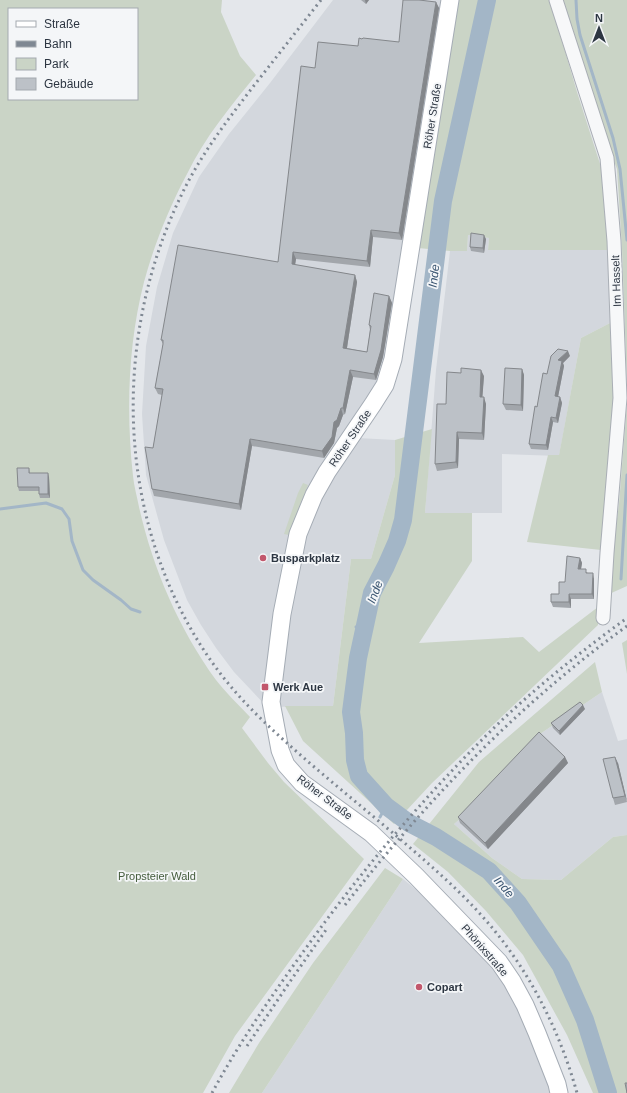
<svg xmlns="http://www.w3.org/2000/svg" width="627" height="1093" font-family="Arial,sans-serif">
<rect width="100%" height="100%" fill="#e4e7eb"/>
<path fill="#d3d7dd" d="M333,0H446L391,358L358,438L395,440V475L371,559H351L333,706L267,707L234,672L216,648L201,625L187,600L164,540L146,475L142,414L146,346L157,287L173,233L199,177L229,134L270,83Z
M468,235L489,238L488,250H608L612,322L581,338L559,456L502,454V513H425L436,370L450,251H467Z
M602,692L618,741L627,739V835L613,837L561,880L522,879L492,858L454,824L466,814L540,734Z
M403,879L444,912L492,967L519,1006L551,1093H262Z"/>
<path fill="#cad4c6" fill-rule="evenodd" d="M0,0H222L221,12L240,56L256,75C230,107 205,137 187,174C169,208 154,245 144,282C128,344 126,412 133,476C134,486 137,497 139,507C153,569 179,629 216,680C226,693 239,705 250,717L242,728L268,763L284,782L364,859L235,1036L203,1093H0ZM9,9H137V99H9Z
M459,0H550L577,92L601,167L608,250H488L489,238L468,235L467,251H450L418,248Z
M561,0H627V386L622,248L617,169L594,107Z
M612,322L615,396L601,550L527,542L548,455H559L581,338Z
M627,403V586L607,595L619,504Z
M432,429L425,513H472V561L419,643L523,637L539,652L598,607V625L432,783L394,824L303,741L285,706H333L351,559H371L395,475V440Z
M303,483L308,485L289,535L284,534L298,493Z
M627,640V674L622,643Z
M595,662L602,692L540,734L466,814L454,824L492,858L522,879L561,880L613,837L627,835V1093H593L567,1035L523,955L486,911L448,872L413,844L479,762Z
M385,868L403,879L262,1093H229L259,1043L313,963Z"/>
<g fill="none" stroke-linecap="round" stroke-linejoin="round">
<path stroke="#a3b6c7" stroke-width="3" d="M576,0L577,19L580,35L613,138L620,169L627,240
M0,509L46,503L62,509L69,519L72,541L83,570L93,580L121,600L131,609L140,612
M621,579L627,475
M356,627L365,628
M380,817L386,806"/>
<path stroke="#a3b6c7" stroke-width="18" d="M487,0L443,201L403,520L397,541L386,566L372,593L358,658L351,712L354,733L355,760L359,776L386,806L409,823L436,837L489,871L518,903L561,966L585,1020L608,1093"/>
<g stroke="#a9aeb5" stroke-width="15">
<path id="minor" d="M556,0L607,158L614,241L620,398L607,553L603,618"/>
</g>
<g stroke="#a5acb5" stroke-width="19">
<path id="major" d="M450,0L393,359L385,385L373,404L327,472L314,495L298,534L282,614L271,702L280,750L286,765L302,783L371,833L416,876L499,962L512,981L525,1005L537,1033L557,1084L559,1093"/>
</g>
<use href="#minor" stroke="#f7f8f9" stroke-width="13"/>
<use href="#major" stroke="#fff" stroke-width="17"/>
<path stroke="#7f8893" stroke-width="3" stroke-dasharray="2 4" stroke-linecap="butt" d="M321,0C299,28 278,55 256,83C232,114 208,145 189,180C109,331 113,524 214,665C232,690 253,712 276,733C316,770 359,804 400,839C429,864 457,888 482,916C527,966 559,1028 577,1093
M345,905C427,800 519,704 627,626
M247,1046L289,983L328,927
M212,1093C239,1043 272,995 306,948C364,867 429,791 501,721C540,684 583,650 627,618"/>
</g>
<path fill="#a2a6ab" d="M361,0H369L366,4Z
M436,2L439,8L402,240L373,237L370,267L296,259L295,265L355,275L357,282L347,348L367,352L370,330L369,325L389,296L392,303L383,357L376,380L353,377L345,414L343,415L339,426L337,428L334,443L324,458L252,446L241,510L154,496L152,489L153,448L162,395L158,394L155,388L163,344L161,340L278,262L315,68L358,46L399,42Z
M486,239L484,253L471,251L470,247Z
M570,356L563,363L564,366L558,397H560L562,403L558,423L553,422L548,450L531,449L529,444L537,407L547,374Z
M522,369L524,375L523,411L506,410L503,404Z
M484,376L482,397L486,404L484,440L459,439L458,468L437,471L435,464L446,404Z
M29,468L30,473L49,477L50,498H40L39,494V491H19L18,487Z
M580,558L582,563L581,569L588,573L594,579V599H571V608L553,607L551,602L559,594Z
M585,709L560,735L553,728L551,723Z
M565,757L568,763L488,849L460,823L458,817Z
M618,763L627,802L615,805L613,798Z"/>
<path fill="#84878b" d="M365,0H369L366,4Z
M436,2L439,8L402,240L399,233Z
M371,230L373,237L370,267L367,261Z
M484,235L486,239L484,253L483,248Z
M293,252L296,259L294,271L292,264Z
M355,275L357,282L346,354L343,348Z
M389,296L392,303L383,357L376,380L374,374Z
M568,351L570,356L563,363L564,366L557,402L555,396L558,360Z
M522,369L524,375L523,411L521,405Z
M350,370L353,377L345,414L343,408Z
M481,370L484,376L482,403L480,397Z
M484,397L486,404L484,440L482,433Z
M560,397L562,403L558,423L556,418Z
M341,408L343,415L339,426L337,428L334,443L324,458L322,451L334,422Z
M551,417L553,422L548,450L546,445Z
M457,432L459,439L458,468L456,462Z
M250,439L252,446L241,510L239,504Z
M48,473L49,477L50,498L48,494Z
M580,558L582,563L580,575L578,569Z
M593,573L594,579V599L592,594Z
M569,594L571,599V608L569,602Z
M583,705L585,709L560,735L559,731Z
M565,757L568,763L488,849L485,843Z
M615,757L618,763L627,801L625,796Z"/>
<path fill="#bcc1c7" stroke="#84878b" d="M403,0H419L436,2L399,233L371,230L367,261L293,252L292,264L355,275L343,348L367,352L371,326L369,325L374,293L389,296L381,350L374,374L350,370L343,408H341L337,420L334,422L332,437L322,451L250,439L239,504L152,489L145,447L153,448L163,389L155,388L163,344V340H161L178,245L278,262L301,66L315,68L318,42L358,46L359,38L362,39L363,38L399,42Z
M471,233L484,235L483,248L470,247Z
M558,349L568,351L558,360L562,361L555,396L560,397L556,418L551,417L546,445L529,444L535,406L537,407L543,373L547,374L551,356Z
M461,368L481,370L480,397H484L482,433L457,432L456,462L435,464L437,404H446L447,372L461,373Z
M505,368L522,369L521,405L503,404Z
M17,468H29V473H48V494H39V487H18Z
M567,556L580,558L578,569H586V573H593L592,594H569V602H551V594H559V582H565Z
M580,702L583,705L559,731L551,723Z
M539,732L565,757L485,843L458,817Z
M615,757L625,796L613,798L603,759Z
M625,1083H627V1093Z"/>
<g fill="#c2576c" stroke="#f4f6f8" stroke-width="1.5">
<circle cx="263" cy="558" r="4"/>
<rect x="261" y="683" width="8" height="8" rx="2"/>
<circle cx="419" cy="987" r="4"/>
</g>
<g text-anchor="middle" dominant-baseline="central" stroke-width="3.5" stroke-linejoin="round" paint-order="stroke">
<g font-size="11" fill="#2d3642" stroke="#f4f6f8">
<text transform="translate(432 116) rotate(-81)">Röher Straße</text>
<text transform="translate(616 281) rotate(-92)">Im Hasselt</text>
<text transform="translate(350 438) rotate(-56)">Röher Straße</text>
<text transform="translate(325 797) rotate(37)">Röher Straße</text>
<text transform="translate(485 950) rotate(49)">Phönixstraße</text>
</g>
<g font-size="11" font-weight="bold" fill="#2d3642" stroke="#f4f6f8" text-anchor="start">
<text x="271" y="558">Busparkplatz</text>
<text x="273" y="687">Werk Aue</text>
<text x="427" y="987">Copart</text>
</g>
<g font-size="11" fill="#445c3c" stroke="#f4f6f8">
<text x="157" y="876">Propsteier Wald</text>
</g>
<g font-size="12" font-style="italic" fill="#3b5672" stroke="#f4f6f8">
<text transform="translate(434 276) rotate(-83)">Inde</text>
<text transform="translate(375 592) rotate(-69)">Inde</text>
<text transform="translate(504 887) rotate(49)">Inde</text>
</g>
</g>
<rect x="8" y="8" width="130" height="92" fill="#f4f6f8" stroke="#a4a9af"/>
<rect x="16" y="21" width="20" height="6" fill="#ffffff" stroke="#a4a9af"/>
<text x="44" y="28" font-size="12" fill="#2d3642">Straße</text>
<rect x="16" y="41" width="20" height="6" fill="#7f8893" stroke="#a4a9af"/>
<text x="44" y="48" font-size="12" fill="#2d3642">Bahn</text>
<rect x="16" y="58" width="20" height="12" fill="#cad4c6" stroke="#a4a9af"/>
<text x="44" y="68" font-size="12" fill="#2d3642">Park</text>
<rect x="16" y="78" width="20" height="12" fill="#bcc1c7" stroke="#a4a9af"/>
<text x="44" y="88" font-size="12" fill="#2d3642">Gebäude</text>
<g transform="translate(599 28)" stroke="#f4f6f8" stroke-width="3" paint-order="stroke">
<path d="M0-3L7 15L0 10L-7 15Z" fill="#2d3642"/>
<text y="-6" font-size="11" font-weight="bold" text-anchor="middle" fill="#2d3642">N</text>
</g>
</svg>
